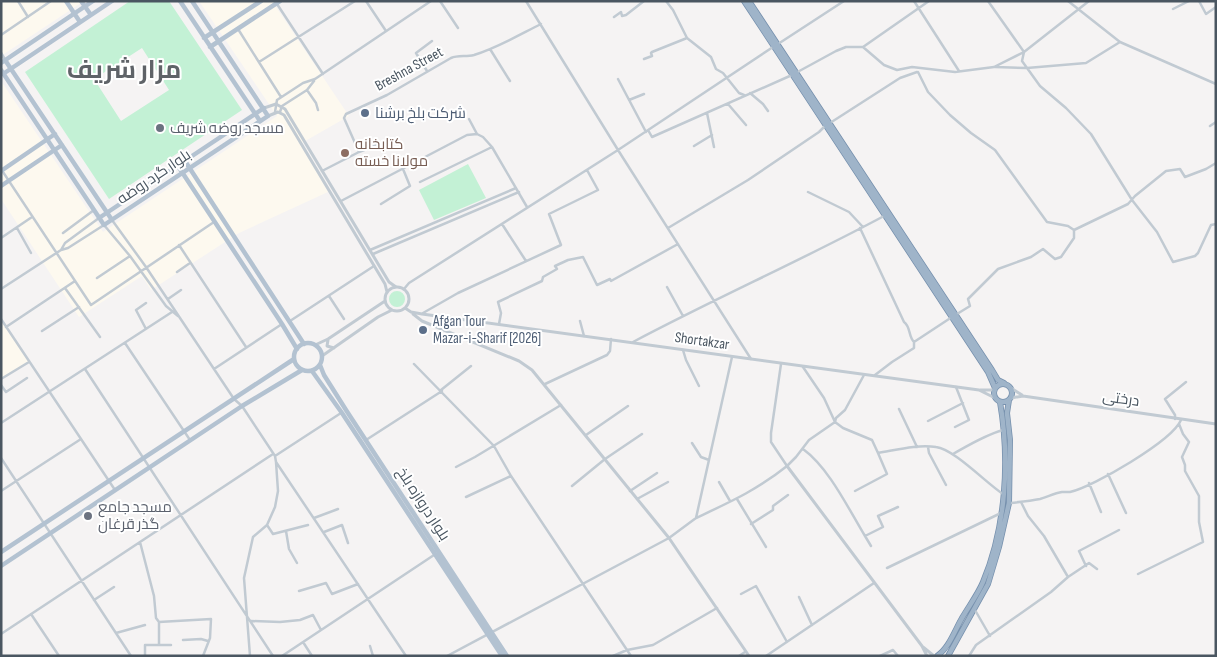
<svg xmlns="http://www.w3.org/2000/svg" width="1217" height="657" font-family="'Sofia Sans Condensed',Cairo,sans-serif">
<rect width="100%" height="100%" fill="#f5f3f3"/>
<path fill="#fdf9ef" d="M1,1H84L1,56Z
M199,1H272L349,116L300,144L328,192L239,233L151,290L142,276L79,317L1,199V81L103,232L277,116Z
M1,319L29,362L1,379Z"/>
<path fill="#c3f1d5" fill-rule="evenodd" d="M130,1H169L242,110L109,199L25,72ZM142,48L156,70L161,74L162,79L169,90L121,121L94,79Z
M468,164L486,198L434,220L419,190Z
M389 299a8 8 0 1 1 16 0a8 8 0 1 1-16 0Z"/>
<g fill="none" stroke-linecap="round" stroke-linejoin="round">
<g stroke="#7690ad" stroke-width="6">
<path id="trunk" d="M744,1L988,372L995,388
M749,1L992,370L998,380L1004,383
M994 393a9 9 0 1 1 18 0a9 9 0 1 1-18 0Z
M937,656C949,648 955,630 962,618C969,606 978,594 983,582C1006,527 1010,460 1000,402
M948,656L988,584L999,547L1009,503L1010,440L1007,413L1009,400"/>
</g>
<path stroke="#c1cad2" stroke-width="2.5" d="M18,1L28,17
M366,1L386,31
M440,1L458,28
M526,1L618,150L751,359
M666,1L673,10L687,38L711,57L716,69L723,73L739,93L744,95
M914,1L959,71
M988,1L1024,52L1022,61L1040,86L1066,108L1091,134L1132,200L1157,232L1173,262L1195,256L1198,253L1211,225L1216,224
M1068,1L1120,42L1216,84
M1199,1L1206,14L1216,7
M277,4L323,74
M1173,9L1189,1
M614,17L621,12L622,16L626,15L644,1
M238,29L281,97
M1,35L51,1
M778,44L844,1
M863,47L929,1
M490,49L510,81
M644,59L652,56L651,53L652,52L687,38
M259,62L355,1
M995,67L1027,68L1086,63L1120,42
M427,71L416,53L432,41
M918,72L928,92L950,115L971,133L995,150L1047,222L1068,226L1074,230
M618,79L646,132
M307,90L316,103L318,110
M750,93L763,104L768,111
M629,100L644,94
M728,104L746,125
M275,112L277,100L303,83L315,79L431,1
M280,112L282,106L307,90L314,81
M707,113L714,147
M469,119L477,134L483,137L492,147L527,207
M830,123L900,78L917,72
M1210,126L1216,122
M648,130L652,137L792,75L836,51L846,47H863L884,65L897,70L912,67L955,72L994,67L1024,52L1089,1
M694,146L712,135
M359,152L344,118L346,114L387,95L451,58C458,55 466,57 474,55C497,48 519,35 541,24
M1,169L91,305L214,222
M322,171L359,152L380,144
M420,182L492,147
M808,192L849,212L863,227
M341,201L467,135L477,134
M381,204L410,186L403,169
M112,220L146,267L234,399L242,406L275,456L276,462L406,656
M502,224L526,261
M17,228L31,253
M668,228L748,180L819,132L826,125
M860,228L904,322C911,327 908,336 914,342
M63,233L94,210
M1,238L32,217
M179,245L246,347
M61,250L65,243L99,218
M370,250L516,188
M373,254L519,192
M177,272L190,263
M97,278L130,256
M667,287L683,316
M65,288L100,337
M1,289L61,250L68,248L104,225L130,256L166,306L178,316
M404,289L409,283L618,150L773,47
M329,296L344,319
M168,299L181,290
M146,303L136,310L146,329
M423,313L458,293L561,245L549,214L598,190L587,170
M957,314L970,306L968,299L998,269L1031,257L1043,249L1055,259L1061,257L1074,238V230L1128,204L1135,196L1166,171L1180,169L1185,177L1206,169L1216,163
M1,319L115,490
M290,321L374,266
M580,321L584,336
M499,324L501,313L498,302L542,281L543,277L557,269L555,266L568,260L583,257L597,285L610,279L611,281L678,244
M6,327L75,281
M42,331L79,307
M633,342C716,298 802,260 884,216
M125,343L190,440
M683,350L686,360L699,386
M414,364L494,446L511,476L631,656
M803,367L824,398L835,422L843,428L872,440L878,453C896,450 918,444 936,447C954,449 986,483 1003,494
M85,369L273,656
M214,369L282,324
M875,375L892,362L914,348V342L952,317
M1,379L29,362
M545,384L607,355L610,351L611,339
M1,385L6,392L27,378
M441,390L471,366
M899,409L917,447
M1175,419V415L1165,399L1186,382
M928,421L963,403
M1,423L172,312
M955,427L969,420L956,387
M586,435L628,406
M366,440L442,391
M692,443L701,457L709,460
M928,447L929,453L946,485
M803,449C829,468 848,508 865,536L883,527L878,516L898,507
M953,454C969,445 985,435 1003,430
M275,456L341,413
M1,458L131,656
M787,466L796,457L809,440L835,422L836,418L845,410L864,375
M456,467L475,457L561,405
M1108,474L1126,513
M719,482L730,501
M1089,483L1101,512
M572,486L605,459L642,434
M1,491L81,439
M630,491L657,473
M855,491L887,474L878,453
M466,497L511,476
M637,499L668,482
M737,499L766,547
M1010,503C1020,502 1030,501 1040,499C1047,497 1055,493 1062,492C1065,492 1067,492 1070,492C1093,487 1172,441 1181,420
M314,518L338,509
M696,518C730,502 757,490 787,466L771,442V433L781,364
M751,524L773,510V506L788,495
M267,525L273,534L308,525
M286,531L289,549L297,563
M324,532L342,525L348,543
M865,536L871,546
M140,542L154,596L156,618L159,622L211,619L210,638L203,656
M1086,566L1079,551L1119,530
M887,568L1001,513
M1138,574L1203,542L1199,522V496L1185,471V465L1182,457L1189,442L1183,434L1179,424
M1068,577L1089,563L1097,569
M299,591L326,583L332,594L358,584
M741,594L756,586L787,642
M799,597L812,625
M94,600L114,587
M975,610L990,636
M31,614L59,656
M251,621L280,622L300,620L313,615L321,630
M159,622V644
M116,633L145,625
M1,634L273,454
M183,640L201,639L208,641
M303,642L312,656
M370,646L373,656
M145,656V645H171
M250,656L244,578L253,537L267,525L275,507L278,491L276,462
M282,656L434,555
M447,656L669,538L696,518L732,357
M613,656L627,650L653,645L717,608
M739,656L745,652
M766,656L874,583
M880,656L893,650L898,656
M969,656L976,645L1051,592L1068,577L1044,536L1028,516L1021,502"/>
<path stroke="#c1cad2" stroke-width="3" d="M1,53L5,60
M264,108L276,104L285,109L389,282L396,287
M268,116L278,112L284,115L385,284L387,292
M385 299a12 12 0 1 1 24 0a12 12 0 1 1-24 0Z
M405,308L411,312L422,314L979,390L995,398
M413,314L422,321L519,361L532,370L669,538L749,656
M328,340L327,346L334,348
M315,345L328,339L385,301
M322,356L378,317L392,310
M1011,388L1022,395
M980,390H994
M1011,398L1023,396L1216,424
M787,466L922,646L927,656
M923,647L934,656"/>
<path stroke="#b3c2d1" stroke-width="4.5" d="M66,1L80,22
M81,1L91,15
M180,1L260,121
M204,38L261,1
M210,47L280,1
M5,60L112,220
M1,63L93,1
M1,70L104,225L268,116L192,1
M3,74L112,1
M185,161L304,344
M178,166L282,324L297,349
M1,171L55,134
M1,186L62,145
M99,218L264,108
M294 357a14 14 0 1 1 28 0a14 14 0 1 1-28 0Z
M320,365L324,375L346,410L507,656
M312,371L342,413L502,656
M1,552L294,359
M1,566L242,406L302,370"/>
<use href="#trunk" stroke="#9fb4c9" stroke-width="4.5"/>
</g>
<g fill="#5c6f8a" stroke="#fff" stroke-width="2">
<circle cx="365" cy="113" r="5"/>
<circle cx="423" cy="330" r="5"/>
</g>
<g fill="#6b7280" stroke="#fff" stroke-width="2">
<circle cx="160" cy="128" r="5"/>
<circle cx="88" cy="516" r="5"/>
</g>
<circle fill="#8d6e63" stroke="#fff" stroke-width="2" cx="345" cy="153" r="5"/>
<g text-anchor="middle" dominant-baseline="central" stroke-width="4" stroke-linejoin="round" paint-order="stroke">
<g font-size="15" fill="#4a5661" stroke="#fff">
<text transform="translate(409 69) rotate(-29)">Breshna Street</text>
<text transform="translate(154 177) rotate(-34)">بلوار گرد روضه</text>
<text transform="translate(702 341) rotate(8)">Shortakzar</text>
<text transform="translate(1121 399) rotate(8)">درختی</text>
<text transform="translate(423 504) rotate(57)">بلوار دروازه بلخ</text>
</g>
<g font-size="15" fill="#4e5e75" stroke="#fff" text-anchor="start">
<text x="375" y="113">شرکت بلخ برشنا</text>
<text x="433" y="321">Afgan Tour<tspan x="433" dy="17">Mazar-i-Sharif [2026]</tspan></text>
</g>
<g font-size="15" fill="#5b616d" stroke="#fff" text-anchor="start">
<text x="170" y="128">مسجد روضه شریف</text>
<text x="98" y="507">مسجد جامع<tspan x="98" dy="17">گذر قرغان</tspan></text>
</g>
<g font-size="15" fill="#785e54" stroke="#fff" text-anchor="start">
<text x="355" y="144">کتابخانه<tspan x="355" dy="17">مولانا خسته</tspan></text>
</g>
<g font-size="25" font-weight="bold" fill="#5f6368" stroke="#fff">
<text x="124" y="70">مزار شريف</text>
</g>
</g>
<rect width="1217" height="657" fill="none" stroke="#4a5661" stroke-width="5"/>
</svg>
